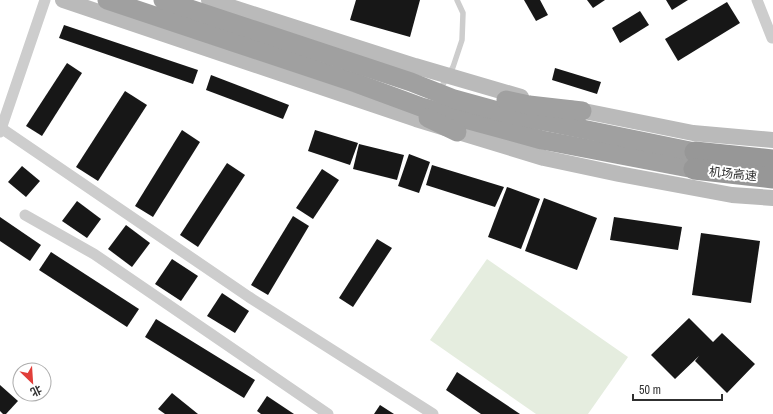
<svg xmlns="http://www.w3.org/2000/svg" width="773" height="414" font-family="'Archivo Narrow','Noto Sans SC',sans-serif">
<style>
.green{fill:#e5eddf}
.building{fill:#171717}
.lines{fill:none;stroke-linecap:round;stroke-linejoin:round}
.service{stroke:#cdcdcd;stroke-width:5.5}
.minor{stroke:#cdcdcd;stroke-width:11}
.secondary{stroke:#bababa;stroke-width:16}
.trunk{stroke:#a0a0a0;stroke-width:19}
.motorway{stroke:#979797;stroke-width:21}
.labels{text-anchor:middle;stroke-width:4;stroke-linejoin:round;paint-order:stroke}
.street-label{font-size:12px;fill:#303030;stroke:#fff}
</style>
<rect width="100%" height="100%" fill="#fff"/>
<polygon class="green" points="487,259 628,357 588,414 536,414 430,340"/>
<g class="building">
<polygon points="356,0 420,0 410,37 350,20"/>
<polygon points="524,0 540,0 548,15 536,21"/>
<polygon points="587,0 605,0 593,8"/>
<polygon points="666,0 688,0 672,10"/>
<polygon points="727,2 740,23 678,61 665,39"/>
<polygon points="640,11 649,25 620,43 612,28"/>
<polygon points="64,25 198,70 193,84 59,38"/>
<polygon points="67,63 82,73 42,136 26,126"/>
<polygon points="555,68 601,82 597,94 552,80"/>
<polygon points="211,75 289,105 283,119 206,90"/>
<polygon points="125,91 147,105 98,181 76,167"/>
<polygon points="182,130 200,142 153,217 135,206"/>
<polygon points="315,130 358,143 350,165 308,151"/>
<polygon points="359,144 404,155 397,180 353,169"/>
<polygon points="409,154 430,162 419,193 398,186"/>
<polygon points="227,163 245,175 198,247 180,235"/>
<polygon points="432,165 504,187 495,207 426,185"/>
<polygon points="22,166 40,181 26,197 8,182"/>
<polygon points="322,169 339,180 313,219 296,208"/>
<polygon points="507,187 540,199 521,249 488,237"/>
<polygon points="544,198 597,218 577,270 525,251"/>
<polygon points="77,201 101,219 87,238 62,221"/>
<polygon points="293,216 309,226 268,295 251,285"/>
<polygon points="0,217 41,245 30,261 0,241"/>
<polygon points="614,217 682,227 678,250 610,240"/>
<polygon points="126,225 150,243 132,267 108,249"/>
<polygon points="701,233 760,241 751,303 692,295"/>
<polygon points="377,239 392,248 353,307 339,298"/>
<polygon points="51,252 139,309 127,327 39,270"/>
<polygon points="172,259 198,276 181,301 155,284"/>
<polygon points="222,293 249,311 235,333 207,316"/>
<polygon points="689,318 713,342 722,333 755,364 727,393 695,361 699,356 675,379 651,355"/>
<polygon points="156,319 255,380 244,398 145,337"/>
<polygon points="457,372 520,414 481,414 446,390"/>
<polygon points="0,385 18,401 6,414 3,414 0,411"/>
<polygon points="172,393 198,414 165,414 158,409"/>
<polygon points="267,396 294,414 261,414 257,411"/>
<polygon points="380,405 394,414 374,414"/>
</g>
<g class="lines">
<polyline class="service" points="442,86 453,67 462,40 463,13 457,0"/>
<g class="minor">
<polyline points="757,0 772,38 773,38"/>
<polyline points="1,128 249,297 433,414"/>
<polyline points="0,132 45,0"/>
<polyline points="25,215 94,254 328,414"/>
</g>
<g class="secondary">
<polyline points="63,0 416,119 544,158 619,174 732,195 773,198"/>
<polyline points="209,0 415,66 521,97"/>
<polyline points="569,108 693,133 773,140"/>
</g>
<g class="trunk">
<polyline points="107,0 356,83 421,107 542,140 694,169"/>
<polyline points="163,0 411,82 454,99 509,114 695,152"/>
<polyline points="506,100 529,105 582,111"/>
<polyline points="428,118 457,132"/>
</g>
<g class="motorway">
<polyline points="695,152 773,160"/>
<polyline points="694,169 773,178"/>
</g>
</g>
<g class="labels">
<g class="street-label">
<text transform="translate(733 174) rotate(6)" y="4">机场高速</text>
</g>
</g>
<g transform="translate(32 382) rotate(155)"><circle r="19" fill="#ffffff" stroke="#acacac"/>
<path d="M0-3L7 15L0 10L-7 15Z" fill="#e13e39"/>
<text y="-6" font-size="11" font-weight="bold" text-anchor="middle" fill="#303030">北</text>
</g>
<path d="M633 394v6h89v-6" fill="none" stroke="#303030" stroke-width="2"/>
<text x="639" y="394" font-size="12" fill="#303030" stroke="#ffffff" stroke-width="3" paint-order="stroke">50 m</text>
</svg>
